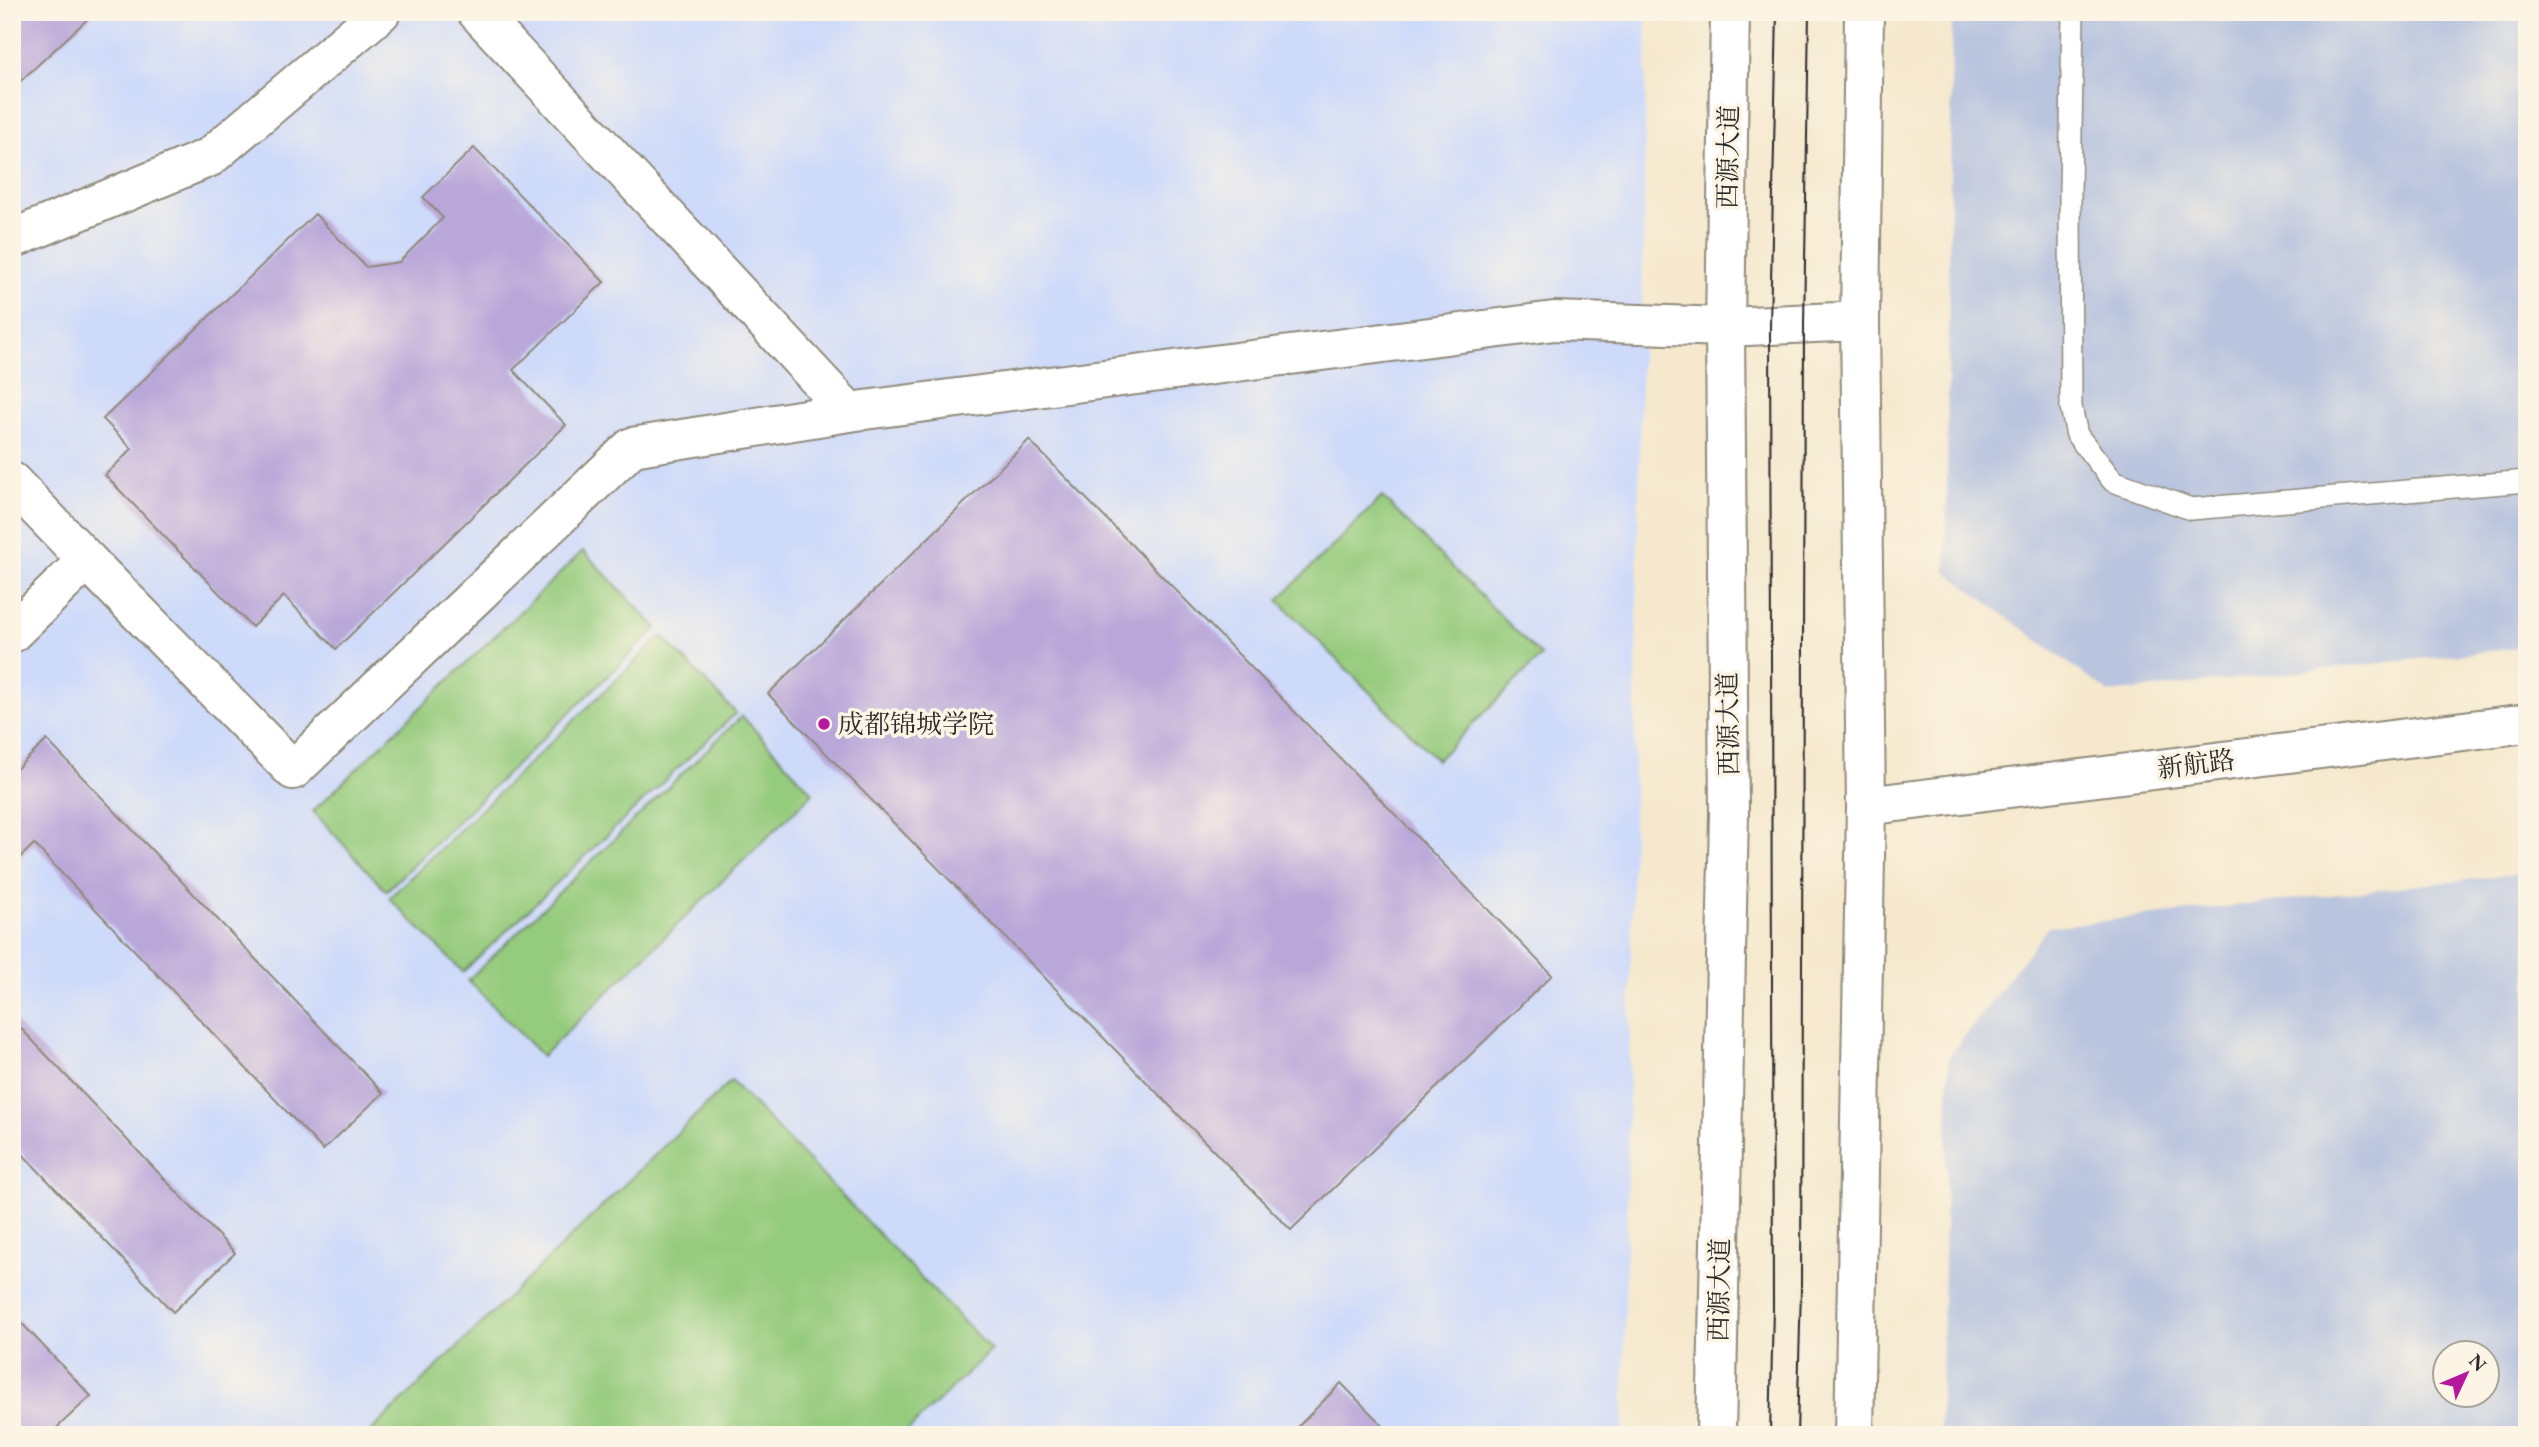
<svg xmlns="http://www.w3.org/2000/svg" width="2539" height="1447" font-family="'EB Garamond','Noto Serif SC',serif">
<style>
.built{fill:#cedafa}
.industrial{fill:#b9c4de;fill-rule:evenodd}
.green{fill:#95cb7d;stroke:#607b54;stroke-width:2}
.building{fill:#baa7d9}
.lines{fill:none;stroke-linecap:round;stroke-linejoin:round}
.service-casing{stroke:#908a7c;stroke-width:24}
.minor-casing{stroke:#908a7c;stroke-width:42}
.primary-casing{stroke:#908a7c;stroke-width:42}
.service{stroke:#fff;stroke-width:21}
.minor{stroke:#fff;stroke-width:38}
.primary{stroke:#fff;stroke-width:38}
.tram{stroke:#2b2b2b;stroke-width:2}
.poi-dot{fill:#b5179e;stroke:#fcf5e5;stroke-width:2.5}
.labels{text-anchor:middle;stroke-width:7;stroke-linejoin:round;paint-order:stroke}
.street-label{font-size:26px;fill:#2b2b2b;stroke:#fcf5e5}
.poi-label{font-size:26px;fill:#2b2b2b;stroke:#fcf5e5;text-anchor:start}
</style>
<rect width="100%" height="100%" fill="#fcf5e5"/>
<filter id="ink" filterUnits="userSpaceOnUse"><feTurbulence type="fractalNoise" baseFrequency=".0143" numOctaves="2"/><feDisplacementMap in="SourceGraphic" scale="14" xChannelSelector="R" yChannelSelector="G"/><feConvolveMatrix kernelMatrix="1 2 1 2 8 2 1 2 1" color-interpolation-filters="sRGB"/></filter>
<filter id="wash" filterUnits="userSpaceOnUse"><feTurbulence type="fractalNoise" baseFrequency=".00686" numOctaves="4" result="noise"/><feDisplacementMap in="SourceGraphic" scale="28" xChannelSelector="R" yChannelSelector="G"/><feGaussianBlur stdDeviation="1.57" result="paint"/><feColorMatrix in="noise" values="0 0 0 0 0 0 0 0 0 0 0 0 0 0 0 0 0 1.4 0 .05"/><feComposite in="paint" operator="in"/></filter>
<g filter="url(#wash)">
<rect width="100%" height="100%" fill="#f5e8cd"/>
<polygon class="built" points="12,12 1647,12 1623,1435 12,1435"/>
<g class="industrial">
<polygon points="1952,12 2527,12 2527,647 2109,693 1946,572"/>
<path d="M2527,873v562h-587l9,-378 99,-130zM2444,1352h42v42h-42z"/>
</g>
<g class="green">
<polygon points="1382,497 1541,656 1437,760 1278,600"/>
<polygon points="583,551 657,628 386,891 313,811"/>
<polygon points="662,636 736,713 463,972 389,898"/>
<polygon points="742,716 813,793 542,1056 468,980"/>
<polygon points="731,1081 991,1350 903,1435 367,1435"/>
</g>
<g id="blocks">
<g class="building">
<polygon points="12,12 95,12 12,89"/>
<polygon points="474,148 604,282 513,370 566,425 336,649 284,596 252,627 105,475 132,449 103,419 315,214 366,267 399,262 443,218 423,197"/>
<polygon points="1029,440 1552,975 1291,1230 768,694"/>
<polygon points="47,740 383,1093 323,1150 34,844 12,865 12,773"/>
<polygon points="12,1019 235,1253 173,1312 12,1143"/>
<polygon points="12,1313 91,1396 49,1435 16,1435 12,1431"/>
<polygon points="1341,1383 1392,1435 1290,1435"/>
</g>
</g>
</g>
<g filter="url(#ink)">
<use href="#blocks" fill-opacity="0" stroke="#908a7c" stroke-width="2"/>
<g class="lines">
<g class="service-casing">
<polyline id="service" points="2073,12 2070,191 2071,407 2077,435 2113,481 2191,509 2527,481"/>
</g>
<g class="minor-casing">
<g id="minor">
<polyline points="477,12 849,412"/>
<polyline points="12,239 210,157 381,12"/>
<polyline points="12,482 87,560"/>
<polyline points="12,633 87,560 293,770 632,447 849,412 1554,321 1725,327 1860,321"/>
<polyline points="1866,806 2527,723"/>
</g>
</g>
<g class="primary-casing">
<g id="primary">
<polyline points="1716,1435 1729,813 1725,327 1730,12"/>
<polyline points="1854,1435 1866,806 1860,321 1864,12"/>
</g>
</g>
<use href="#service" class="service"/>
<use href="#minor" class="minor"/>
<use href="#primary" class="primary"/>
<g class="tram">
<polyline points="1770,1435 1773,1308 1770,326 1777,12"/>
<polyline points="1797,1435 1801,1288 1804,325 1809,12"/>
</g>
</g>
</g>
<circle class="poi-dot" cx="824" cy="724" r="7"/>
<g class="labels">
<g class="street-label">
<text transform="translate(1728 157) rotate(-89)" y="9">西源大道</text>
<text transform="translate(1728 724) rotate(-91)" y="9">西源大道</text>
<text transform="translate(2196 764) rotate(-7)" y="9">新航路</text>
<text transform="translate(1719 1290) rotate(-89)" y="9">西源大道</text>
</g>
<g class="poi-label">
<text x="838" y="733">成都锦城学院</text>
</g>
</g>
<rect width="2539" height="1447" fill="none" stroke="#fcf5e5" stroke-width="42"/>
<g transform="translate(2466 1374) rotate(46)"><circle r="33" fill="#fcf5e5" stroke="#a8a49b" stroke-width="2"/>
<path d="M0-5L12 26L0 18L-12 26Z" fill="#b5179e"/>
<text y="-10" font-size="19" font-weight="bold" text-anchor="middle" fill="#2b2b2b">N</text>
</g>
</svg>
